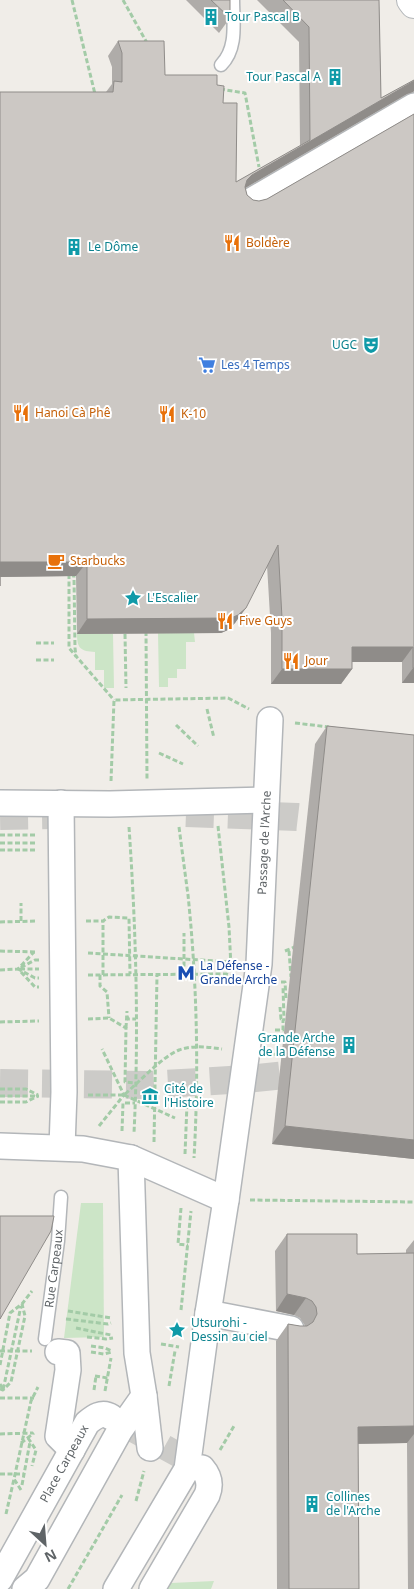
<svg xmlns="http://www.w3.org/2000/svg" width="414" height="1589" font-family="'Noto Sans',sans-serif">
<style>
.green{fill:#cce5c7}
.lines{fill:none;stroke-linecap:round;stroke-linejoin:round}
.street-tunnel{stroke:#cccbc8;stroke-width:25;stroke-dasharray:25 12;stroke-linecap:butt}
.highway-tunnel{stroke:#cccbc8;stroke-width:28;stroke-dasharray:28 14;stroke-linecap:butt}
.lane-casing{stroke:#b3b6b9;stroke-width:15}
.street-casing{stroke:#b3b6b9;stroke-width:28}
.secondary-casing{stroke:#b2b6b9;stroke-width:30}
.path{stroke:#a3cba7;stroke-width:3;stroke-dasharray:5 2.5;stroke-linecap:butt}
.lane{stroke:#fff;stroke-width:12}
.street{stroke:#fff;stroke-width:25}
.secondary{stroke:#fff;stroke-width:28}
.wall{fill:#afaca9}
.shaded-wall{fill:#8f8c89}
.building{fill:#ccc8c4;stroke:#8f8c89}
.labels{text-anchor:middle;stroke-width:4;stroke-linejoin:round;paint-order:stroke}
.culture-label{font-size:12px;fill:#0d838f;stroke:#fff;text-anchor:start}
.food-label{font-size:12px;fill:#c56008;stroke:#fff;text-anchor:start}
.shop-label{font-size:12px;fill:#366cbe;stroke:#fff;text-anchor:start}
.street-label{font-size:12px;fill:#5f6467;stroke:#fff}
.transit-label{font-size:12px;fill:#164399;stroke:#fff;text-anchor:start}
</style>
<rect width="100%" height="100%" fill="#f0ede8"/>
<g class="green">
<polygon points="158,633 194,633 195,642 186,642 186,669 177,669 177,678 168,678 168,687 159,687"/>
<path d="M77,634h36l1,54h-10v-18h-9v-18c-14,-1 -18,-3 -18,-18z"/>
<polygon points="81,1203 103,1203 104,1337 64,1338"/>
<polygon points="214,1581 211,1589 167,1589 171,1583"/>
</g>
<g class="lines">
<polyline class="street-tunnel" points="132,1429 202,1468"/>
<g class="highway-tunnel">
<polyline points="186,813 297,817 414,831"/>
<polyline points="0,816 53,815"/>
<polyline points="0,1083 149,1085 247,1079 315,1072"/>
</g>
<g class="lane-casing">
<g id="lane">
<path d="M221,65c17,-17 12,-43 12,-65"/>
<path id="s1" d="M45,1339l13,-98 3,-44"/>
</g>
</g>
<g class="street-casing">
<g id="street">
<polyline points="249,202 414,106"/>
<polyline points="0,803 110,804 266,800"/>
<polyline points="61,803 64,1092 62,1147"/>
<polyline points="0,1146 83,1149 131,1158 137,1353 144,1396 120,1430 37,1579 25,1589"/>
<polyline points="131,1158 226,1200"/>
<polyline points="208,1313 291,1329"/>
<polyline points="58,1352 67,1353 68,1370 58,1436 72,1450"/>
<polyline points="144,1396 150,1448"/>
<path id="s2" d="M0,1579l87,-156c7,-6 15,-12 24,-6"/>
<path id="s3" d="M116,1589l71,-120 21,-156 18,-113 33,-236 11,-244"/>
<path d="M152,1589l55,-94c4,-10 2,-19 -5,-27"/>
</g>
</g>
<g class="secondary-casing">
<polyline id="secondary" points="411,0 414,4"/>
</g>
<g class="path">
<polyline points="72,0 95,94"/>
<polyline points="123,0 147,43"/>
<polyline points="220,89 245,93 259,167"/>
<polyline points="72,573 74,577 75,648 76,657"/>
<polyline points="69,574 69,648 114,700"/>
<polyline points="146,631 147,780"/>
<polyline points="125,634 126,688"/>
<polyline points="36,643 54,643"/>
<polyline points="36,660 54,660"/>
<polyline points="207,709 214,738"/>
<polyline points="295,723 329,727"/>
<polyline points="176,725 198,746"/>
<polyline points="159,753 183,764"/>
<polyline points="111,781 114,700 228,698 249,709"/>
<polyline points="218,826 229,927 231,967"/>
<path d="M129,827c7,102 10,204 5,306"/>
<path d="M179,827c3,23 6,46 9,68 9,87 11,176 6,263"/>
<polyline points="0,835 37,835"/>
<polyline points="0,843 37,843"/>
<polyline points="0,850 37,850"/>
<polyline points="21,921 21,903"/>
<polyline points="86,921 103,921 109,917 129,918 130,974"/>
<polyline points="0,922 37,921"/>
<polyline points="0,951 37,952"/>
<polyline points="285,951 297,946"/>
<polyline points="289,951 291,977"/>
<polyline points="88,953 232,962"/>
<polyline points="39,960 35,960 18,969 35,978 39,978"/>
<polyline points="20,969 39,969"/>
<polyline points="0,970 18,969 34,952"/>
<polyline points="21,972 35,987 39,987"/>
<polyline points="184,974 184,933"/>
<polyline points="88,975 226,974 234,977"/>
<polyline points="100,975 100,986 107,992 109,1018"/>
<polyline points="103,975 103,921"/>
<polyline points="281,982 285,982 286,998 292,998"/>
<polyline points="280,1007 281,1019 283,1021"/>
<polyline points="127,1016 128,1019 136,1019"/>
<polyline points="88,1019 109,1018 126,1028 125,1082 136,1083"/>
<polyline points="0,1022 39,1021"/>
<polyline points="126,1028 127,1011"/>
<polyline points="275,1030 283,1030 283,1021 284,1019 283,987"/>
<polyline points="271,1054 280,1055"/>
<polyline points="0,1089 26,1089 38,1095"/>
<path d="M88,1095h36c14,-12 39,-39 55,-45 14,-5 29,-3 43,-1"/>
<polyline points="124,1095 175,1118"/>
<polyline points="0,1096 39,1096"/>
<polyline points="0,1102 26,1102 38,1096"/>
<polyline points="99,1126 124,1095 102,1049"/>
<polyline points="122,1131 123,1103 135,1103"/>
<polyline points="154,1142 157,975"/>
<polyline points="185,1154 187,1104 196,1105"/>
<polyline points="250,1200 414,1202"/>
<polyline points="181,1208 178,1244 188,1245"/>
<polyline points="181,1310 191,1211"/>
<polyline points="68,1311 111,1318"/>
<polyline points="66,1319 108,1324 111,1323"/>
<polyline points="76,1328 111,1335"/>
<polyline points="87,1337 106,1339 113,1338"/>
<polyline points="161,1344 179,1347"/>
<polyline points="91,1346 105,1348 112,1351"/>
<polyline points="0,1351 32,1351"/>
<polyline points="91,1352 104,1354 112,1352"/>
<polyline points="0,1365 10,1313 22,1304 32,1291"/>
<polyline points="95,1376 108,1378"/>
<polyline points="0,1384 3,1390 21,1306"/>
<polyline points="169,1386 175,1351"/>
<polyline points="0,1389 3,1390 11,1382 25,1316 22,1304"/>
<polyline points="94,1390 96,1376"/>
<polyline points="105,1391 111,1358"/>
<polyline points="0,1398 34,1398"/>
<polyline points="0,1434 33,1433"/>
<polyline points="28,1438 36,1450 32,1466"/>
<polyline points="21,1443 34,1433"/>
<polyline points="220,1450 234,1426"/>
<polyline points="0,1474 24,1474"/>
<polyline points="22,1485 30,1442"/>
<polyline points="21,1490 14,1479 31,1401 38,1387"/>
<polyline points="136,1501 144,1471"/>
<polyline points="6,1514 14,1479"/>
<polyline points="68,1589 122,1495"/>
</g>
<use href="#lane" class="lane"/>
<use href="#street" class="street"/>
<use href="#secondary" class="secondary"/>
</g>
<g class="wall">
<polygon points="186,0 230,0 230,18 219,33"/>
<polygon points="257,0 379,0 381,98 414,80 414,91 413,92 407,94 245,187 247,195 253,200 259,201 267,199 414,114 414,683 402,683 402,662 352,662 352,669 341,684 271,684 271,633 267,565 235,623 228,630 221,633 77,634 76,576 0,577 0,92 106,92 112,84 112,67 108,56 118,41 165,75 217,85 223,103 236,182 300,146 299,42"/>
<polygon points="327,726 414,735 414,1159 272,1144 315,744"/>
<polygon points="287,1234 357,1254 406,1254 406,1250 414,1240 414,1589 408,1589 407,1443 358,1444 359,1589 277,1589 276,1341 288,1324 300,1326 305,1326 304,1324 300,1318 294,1315 276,1311 275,1251"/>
</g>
<g class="shaded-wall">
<polygon points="414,81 414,91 413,92 407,94 242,190 247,180 252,175"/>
<polygon points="0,562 87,562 76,576 0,577"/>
<polygon points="246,608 235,623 228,630 221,633 77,634 87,619"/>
<polygon points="352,647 413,647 402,662 341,662"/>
<polygon points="413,668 414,668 414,683 402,683"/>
<polygon points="282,669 352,669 341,684 271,684"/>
<polygon points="285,1126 414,1140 414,1159 272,1144"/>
<polygon points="287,1294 306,1298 294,1315 276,1311"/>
<polygon points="414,1426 414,1434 407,1443 346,1444 358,1427"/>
</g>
<g class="building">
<polygon points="211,0 230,0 230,18"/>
<polygon points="283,0 379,0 381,98 414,80 414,81 252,175 247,180 245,187 247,195 253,200 259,201 267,199 414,114 414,668 413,668 413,647 352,647 352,669 282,669 282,618 278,545 246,608 238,615 231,618 87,619 87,562 0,562 0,586 0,92 113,92 114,81 122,82 122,53 118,41 164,41 165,75 217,75 217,85 224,86 223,103 237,103 236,182 310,140 309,27"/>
<polygon points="327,726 414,735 414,1140 285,1126"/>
<polygon points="0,1216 54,1216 51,1231 0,1319"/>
<polygon points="287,1234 357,1234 357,1254 414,1253 414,1426 358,1427 359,1589 289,1589 288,1324 300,1326 307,1326 313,1322 317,1314 316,1307 312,1301 306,1298 287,1294"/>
</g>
<defs>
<g id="building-bare" transform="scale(1.35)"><path d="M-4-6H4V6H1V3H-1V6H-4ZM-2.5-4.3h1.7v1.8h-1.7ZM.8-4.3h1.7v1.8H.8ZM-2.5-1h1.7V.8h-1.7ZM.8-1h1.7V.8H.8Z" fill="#0f9aa8" stroke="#fff" stroke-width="2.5" paint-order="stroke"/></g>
<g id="restaurant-bare" transform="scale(1.35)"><path d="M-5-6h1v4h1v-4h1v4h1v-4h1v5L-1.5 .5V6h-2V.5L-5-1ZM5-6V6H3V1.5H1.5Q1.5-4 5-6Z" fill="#e8710a" stroke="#fff" stroke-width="2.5" paint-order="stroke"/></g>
<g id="theatre-bare" transform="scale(1.35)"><path d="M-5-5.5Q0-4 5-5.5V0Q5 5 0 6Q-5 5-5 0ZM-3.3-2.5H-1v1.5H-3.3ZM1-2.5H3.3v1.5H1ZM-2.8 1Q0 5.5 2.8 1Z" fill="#0f9aa8" stroke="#fff" stroke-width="2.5" paint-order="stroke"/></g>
<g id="supermarket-bare" transform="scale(1.35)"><path d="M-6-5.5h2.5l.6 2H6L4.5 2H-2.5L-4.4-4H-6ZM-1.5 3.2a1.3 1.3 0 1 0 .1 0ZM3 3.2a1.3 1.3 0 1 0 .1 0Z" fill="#3f7fe0" stroke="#fff" stroke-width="2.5" paint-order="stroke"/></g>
<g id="cafe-bare" transform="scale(1.35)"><path d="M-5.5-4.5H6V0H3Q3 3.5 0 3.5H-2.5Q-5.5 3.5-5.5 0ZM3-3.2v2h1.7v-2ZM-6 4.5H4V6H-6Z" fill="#e8710a" stroke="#fff" stroke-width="2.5" paint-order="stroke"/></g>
<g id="sight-bare" transform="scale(1.35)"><path d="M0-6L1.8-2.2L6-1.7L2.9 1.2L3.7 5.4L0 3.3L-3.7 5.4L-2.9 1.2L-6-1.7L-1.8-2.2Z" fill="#0f9aa8" stroke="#fff" stroke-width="2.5" paint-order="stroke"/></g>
<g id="metro-bare" transform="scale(1.35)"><path d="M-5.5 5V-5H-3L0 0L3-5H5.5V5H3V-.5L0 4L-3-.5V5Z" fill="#1a4fb4" stroke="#fff" stroke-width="2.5" paint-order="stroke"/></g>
<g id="museum-bare" transform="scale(1.35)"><path d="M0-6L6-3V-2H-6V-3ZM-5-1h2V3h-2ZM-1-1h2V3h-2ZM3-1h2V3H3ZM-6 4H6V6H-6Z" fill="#0f9aa8" stroke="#fff" stroke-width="2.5" paint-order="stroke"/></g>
</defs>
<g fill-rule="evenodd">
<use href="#building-bare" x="211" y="17"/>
<use href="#building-bare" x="335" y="77"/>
<use href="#restaurant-bare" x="232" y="243"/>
<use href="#building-bare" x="74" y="247"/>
<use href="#theatre-bare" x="371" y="345"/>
<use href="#supermarket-bare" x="207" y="365"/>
<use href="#restaurant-bare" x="21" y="413"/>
<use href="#restaurant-bare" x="167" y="414"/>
<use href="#cafe-bare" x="56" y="561"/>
<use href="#sight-bare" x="133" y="598"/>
<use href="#restaurant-bare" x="225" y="621"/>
<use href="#restaurant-bare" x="291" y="661"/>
<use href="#metro-bare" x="186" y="973"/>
<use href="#building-bare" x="349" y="1045"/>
<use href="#museum-bare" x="150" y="1096"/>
<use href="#sight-bare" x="177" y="1330"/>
<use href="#building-bare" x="312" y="1504"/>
</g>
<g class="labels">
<g class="culture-label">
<text x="225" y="21">Tour Pascal B</text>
<text x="321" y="81" text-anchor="end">Tour Pascal A</text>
<text x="88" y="251">Le Dôme</text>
<text x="357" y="349" text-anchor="end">UGC</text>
<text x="147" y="602">L'Escalier</text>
<text x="335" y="1042" text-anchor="end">Grande Arche<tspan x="335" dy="14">de la Défense</tspan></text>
<text x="164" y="1093">Cité de<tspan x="164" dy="14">l'Histoire</tspan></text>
<text x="191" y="1327">Utsurohi -<tspan x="191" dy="14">Dessin au ciel</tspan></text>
<text x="326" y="1501">Collines<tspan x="326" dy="14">de l'Arche</tspan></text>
</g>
<g class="food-label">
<text x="246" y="247">Boldère</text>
<text x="35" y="417">Hanoi Cà Phê</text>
<text x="181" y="418">K-10</text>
<text x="70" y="565">Starbucks</text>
<text x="239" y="625">Five Guys</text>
<text x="305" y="665">Jour</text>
</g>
<g class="shop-label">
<text x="221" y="369">Les 4 Temps</text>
</g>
<g class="street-label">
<text dy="4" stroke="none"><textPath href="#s3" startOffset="771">Passage de l'Arche</textPath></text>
<text dy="4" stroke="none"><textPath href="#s1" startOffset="71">Rue Carpeaux</textPath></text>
<text dy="4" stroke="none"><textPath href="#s2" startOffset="132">Place Carpeaux</textPath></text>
</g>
<g class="transit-label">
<text x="200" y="970">La Défense -<tspan x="200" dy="14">Grande Arche</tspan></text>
</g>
</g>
<g transform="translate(45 1544) rotate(154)" stroke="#ffffff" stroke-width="4" paint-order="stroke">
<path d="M0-4L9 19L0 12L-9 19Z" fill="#5f6467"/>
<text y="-8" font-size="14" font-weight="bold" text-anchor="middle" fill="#5f6467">N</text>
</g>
</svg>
